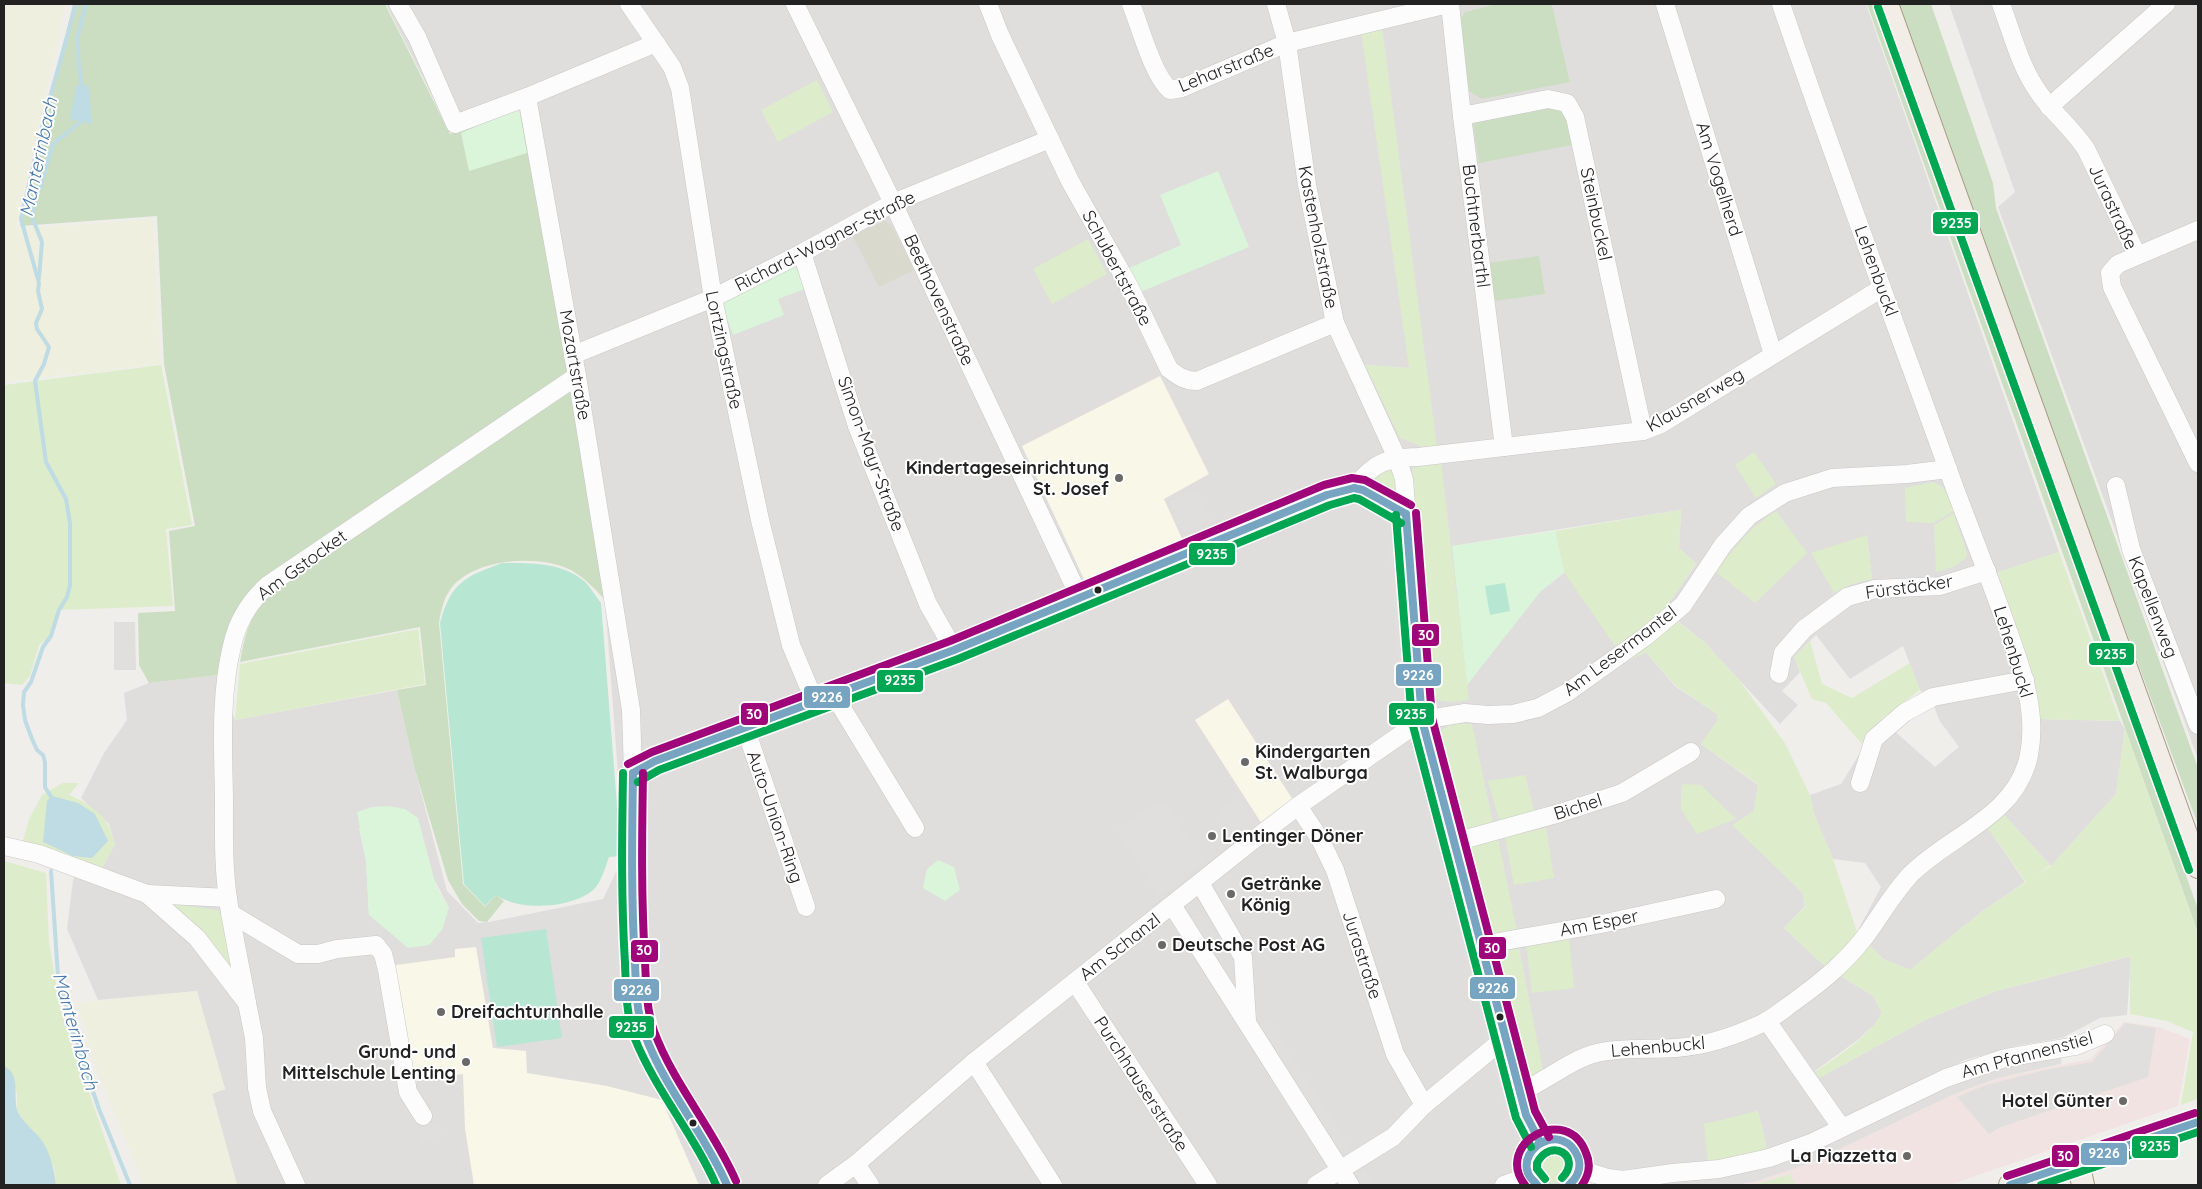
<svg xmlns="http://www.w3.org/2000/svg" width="2202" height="1189" font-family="Quicksand,sans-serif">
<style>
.residential{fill:#dfdedc;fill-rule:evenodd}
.commercial{fill:#f1e3e1}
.education{fill:#f8f7e8}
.construction{fill:#d9d9cd}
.farmland{fill:#efefdf}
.grass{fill:#ddeccb}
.forest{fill:#cbdec1}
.park{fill:#daf5da}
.pitch{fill:#b7e6d2}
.parking{fill:#e0dfde}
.water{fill:#bfdbe3}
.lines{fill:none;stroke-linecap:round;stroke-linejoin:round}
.stream{stroke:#bfdbe3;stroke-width:4}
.minor-casing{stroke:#c9c8c7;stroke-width:19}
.major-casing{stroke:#a79c86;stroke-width:24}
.minor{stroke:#fdfcfc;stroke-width:18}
.major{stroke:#f3ede7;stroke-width:22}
.bus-1-casing{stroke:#fff;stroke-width:11}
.bus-2-casing{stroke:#fff;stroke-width:11}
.bus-3-casing{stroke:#fff;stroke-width:11}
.bus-1{stroke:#77a4c0;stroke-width:8}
.bus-2{stroke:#00a651;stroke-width:8}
.bus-3{stroke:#9e067a;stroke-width:8}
.poi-dot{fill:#6a6968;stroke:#fff;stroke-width:2}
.bus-dot{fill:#222;stroke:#fff;stroke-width:2}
.labels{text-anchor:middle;stroke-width:4;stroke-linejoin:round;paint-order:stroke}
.street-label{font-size:18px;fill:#222;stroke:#fff}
.poi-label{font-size:18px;font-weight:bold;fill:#222;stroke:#fff;text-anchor:start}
.water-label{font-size:19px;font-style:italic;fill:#4a7aab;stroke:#fff}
.line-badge{stroke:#fff;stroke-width:2}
.badge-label{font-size:14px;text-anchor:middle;font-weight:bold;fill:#fff}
</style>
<rect width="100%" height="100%" fill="#f0eeeb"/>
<g class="residential">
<path d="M386,4h1109l-30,8 105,70 -18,-78h314l193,548 -61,21 37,107 5,39 80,2 5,8 -9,65 -65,72 -47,-51 -16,13 37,54 -45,31 -70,57 -27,-11 -26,-27 24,-45 -16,-24 -32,-4 -19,-45 -4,-19 31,-11 40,-65 54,48 24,-20 -20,-27 -6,-17 -13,-13 -17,-44 -53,33 -34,-44 -22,22 6,15 -18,19 16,14 -18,19 -75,-81 -41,-33 32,-46 -17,-16 2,-38 -229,36 89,45 24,-19 61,90 20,-10 29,34 42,28 1,6 -17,24 57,41 -4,26 -21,14 70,68 2,13 -21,22 42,39 47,29 9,17 -5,9 -18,17 -44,32 4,7 106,-58 71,-29 135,-35 -4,59 -27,3 -38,20 -46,8 -51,14 -158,78 -36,12 -94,17 -56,3 -20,-2 -36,17h-1328l-25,-92 13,-4 -28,-98 -99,9 -31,-71 6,-49 7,-18 22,6 13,-24 -6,-20 -28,-26 23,-45 23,-33 -3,-27 25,-10 69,-8 17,45 162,-30 18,80 32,121 31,32 11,-1 114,-23 21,-44 -19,-255 -85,-494 -70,26zM1366,365l43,3 -16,55zM1867,535l5,44 -21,5 -17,9zM1682,785h19l-20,24zM359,828l75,51 15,29 -80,7 -3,-54zM1758,1111l9,39 -63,-26 16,-3z"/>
<polygon points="1949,4 2198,4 2198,759 1998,207 2015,192"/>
</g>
<polygon class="commercial" points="2124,1022 2159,1027 2190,1039 2178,1106 1949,1185 1795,1185 1790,1174 1752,1185 1737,1185 1757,1181 1811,1163 1954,1094 1998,1078 2090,1059"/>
<g class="education">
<polygon points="1160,376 1209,474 1164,499 1183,541 1085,581 1022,446"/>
<polygon points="1228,699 1295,803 1262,824 1195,720"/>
<polygon points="476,947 493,1048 526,1051 527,1073 607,1086 662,1100 699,1185 474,1185 465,1129 463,1074 410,1082 389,966 455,957 455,949"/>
</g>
<polygon class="construction" points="885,221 891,225 914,270 879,287 852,235"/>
<g class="farmland">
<polygon points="4,4 66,4 16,229 153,219 161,364 4,382"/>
<polygon points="197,991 225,1089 212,1094 237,1185 144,1185 96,1069 77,1003"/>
</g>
<g class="grass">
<polygon points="1382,26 1437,447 1426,448 1400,438 1365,365 1409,368 1361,31"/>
<polygon points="817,80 833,112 778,142 761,110"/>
<polygon points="1088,239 1107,274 1052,304 1033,269"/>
<polygon points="161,365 192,525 166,529 173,606 58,610 50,636 39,645 30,676 22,685 4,683 4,385"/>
<polygon points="1754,452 1776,484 1756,498 1735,465"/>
<path d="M1441,461l28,239c-15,2 -29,5 -40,-7l-20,-218c8,-13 18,-13 32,-14z"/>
<polygon points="1386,469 1393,471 1398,479 1395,489 1387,496 1375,492 1371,482"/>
<polygon points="1933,482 1944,488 1954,511 1933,523 1906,522 1905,488"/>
<path d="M1681,510l-2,38 17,15 -32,48 41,32 34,37 46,63 25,52 4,19 19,45 24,73 26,27 27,11 70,-57 46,-31 -38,-54 16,-13 46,50 -13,10 14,-9 65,-72 9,-65 73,205v165l-17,6 12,-73 -26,-11 -37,-7v-58l-134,35 -71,29 -106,58 -4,-6c23,-16 53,-34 67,-59l-9,-17 -47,-29 -42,-39 21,-21 -2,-14 -71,-68 22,-14 4,-27 -57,-40 17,-24 -1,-6 -41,-28 -30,-34 -20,10 -62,-90 -9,-41z"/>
<path d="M1776,511l31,42 -52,50 -39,-31c18,-24 34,-45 60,-61z"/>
<polygon points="1954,513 1967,553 1966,558 1953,567 1936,572 1934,525"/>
<polygon points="1867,535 1872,579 1851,584 1834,593 1811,553"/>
<polygon points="2059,552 2120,721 2040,719 2035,680 1998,572"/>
<polygon points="418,629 425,684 235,720 240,664"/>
<polygon points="1810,641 1822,684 1852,698 1910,663 1920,690 1881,719 1863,745 1826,703 1812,699 1794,657"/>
<path d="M1455,724h17l21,99 -25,7 -6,-1 -6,-6 -20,-79c2,-13 6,-16 19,-20z"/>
<polygon points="1525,775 1535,814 1500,823 1488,781"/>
<path d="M63,783h16l-10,12c13,5 32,16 39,30 3,5 5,13 7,19l-13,24 -79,-27 6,-22 13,-24z"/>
<polygon points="1682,784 1701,785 1736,819 1697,834 1681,809"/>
<polygon points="1546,828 1554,878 1514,885 1505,837"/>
<polygon points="1498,838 1517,932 1486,934 1466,864 1466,847"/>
<polygon points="4,861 46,873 49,943 61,1012 121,1185 56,1185 54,1167 17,1110 17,1093 8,1068 4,1066"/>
<polygon points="165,903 224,911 235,980"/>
<polygon points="1569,937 1574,988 1532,993 1526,942"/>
<path d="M1519,947l24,124 -12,5 -8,-5 -28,-99c-1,-18 8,-23 24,-25z"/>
<polygon points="1758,1111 1767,1150 1708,1163 1704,1124"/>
<circle cx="1553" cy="1165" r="18"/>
<polygon points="1790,1174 1795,1185 1752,1185 1757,1184"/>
</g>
<g class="forest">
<polygon points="73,4 385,4 450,134 520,106 570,374 261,580 242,601 230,625 218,675 149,683 139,665 138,613 175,611 169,531 195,526 164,364 157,216 20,226"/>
<polygon points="1495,4 1552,4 1570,82 1482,99 1469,91 1459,21 1465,12"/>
<polygon points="1867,4 1874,4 2198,909 2198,933"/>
<polygon points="1899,4 1931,4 1993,183 1996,208 2198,768 2198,825 1965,197"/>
<polygon points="1556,106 1567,116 1572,145 1479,163 1473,125 1480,120"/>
<polygon points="1539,256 1545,294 1495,301 1489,263"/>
<path d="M574,386l31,214c-10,-11 -20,-22 -34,-30 -32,-16 -95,-12 -119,17 -8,10 -11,23 -13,36l24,261 22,23 11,-12 8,6 -17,21 -8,-1 -17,-17 -14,-24 -33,-110 -18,-80 29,-5 -6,-58 -180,35c9,-52 18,-58 59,-88z"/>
</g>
<g class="park">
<polygon points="519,108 527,153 469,171 461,133"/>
<polygon points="1218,171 1249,247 1138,293 1127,269 1181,245 1160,195"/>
<polygon points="795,264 805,289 778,299 784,315 733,335 721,301"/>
<polygon points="1555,531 1564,572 1541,591 1467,685 1452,546"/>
<polygon points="388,806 405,809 418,818 436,886 449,908 442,930 429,945 408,948 369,915 366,861 357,812 372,807"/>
<polygon points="938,860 954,867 960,890 945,901 923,888 927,869"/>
</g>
<g class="pitch">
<path d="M502,563c28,0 59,-1 82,18 7,6 11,15 17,22l20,253 -12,1c-4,11 -8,27 -17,34 -24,18 -72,20 -96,4l-11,11 -21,-22 -24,-261c11,-41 25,-46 62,-60z"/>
<polygon points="1505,583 1510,611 1490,615 1485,586"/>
<polygon points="546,929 562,1038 497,1047 481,938"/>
</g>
<g class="parking">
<polygon points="1197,490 1211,520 1183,533 1169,502"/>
<polygon points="1401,541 1415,707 1402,708 1389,542"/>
<polygon points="114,622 135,622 136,670 114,670"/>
<polygon points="1426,752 1498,1033 1487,1041 1414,755"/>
<polygon points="1238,796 1258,826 1236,840 1216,810"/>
<polygon points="1153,804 1168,806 1205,861 1158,896 1116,829"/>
<polygon points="1229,872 1250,904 1233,915 1212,884"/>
<polygon points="616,902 627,902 648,1056 638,1060 629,1036 620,1000"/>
<polygon points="1202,914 1219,942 1201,944 1185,919"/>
<polygon points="1268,1019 1374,1185 1360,1185 1258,1026"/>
<polygon points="2125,1023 2156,1028 2148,1077 2001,1127 1989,1134 1957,1097 1986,1085 2045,1070 2092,1062"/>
<polygon points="1502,1051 1519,1116 1507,1119 1492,1059"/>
<polygon points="2062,1054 2061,1064 1998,1078 1954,1094 1811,1163 1757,1181 1736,1185 1640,1185 1720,1175 1950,1083 2008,1063"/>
<polygon points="437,1122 442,1135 421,1142 418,1129"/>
</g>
<g class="water">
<polygon points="81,85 89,86 92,125 82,121 70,120 76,86"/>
<polygon points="52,796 78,803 95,814 108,841 92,858 73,856 43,842 47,801"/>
<path d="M4,1066c18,8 8,33 14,46 5,10 15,18 22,26 10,13 14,31 16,47h-52z"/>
</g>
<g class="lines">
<g class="stream">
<polyline points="81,85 77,39 86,4"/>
<polyline points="39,278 42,242 32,217 33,212 53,144 82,121"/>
<polyline points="53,800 45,787 45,762 43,755 37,750 32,739 25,720 23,705 24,692 31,682 43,647 51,636 59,610 67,597 70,585 70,523 66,499 46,462 35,381 44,364 49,347 37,329 36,323 42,309 38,291 39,283 21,219 44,119 76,4"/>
<polyline points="51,871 58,976 73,1032 99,1109 130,1185"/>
</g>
<g class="minor-casing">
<g id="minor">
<polyline points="398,4 417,37 455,124 527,97"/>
<polyline points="629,4 672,67 680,88 713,298 760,520 791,645 815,702"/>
<polyline points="795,4 893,203 1080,598"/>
<path d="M988,4l12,31 70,146 59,105 40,83c9,7 16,12 28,12l138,-58"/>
<path d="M1131,4c9,22 22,72 39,86l12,-2 105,-45 161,-39"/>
<polyline points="1276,4 1287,43 1307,185 1335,323 1397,458 1404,479 1422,720 1526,1115 1540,1142"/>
<polyline points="1450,4 1462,116 1504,447"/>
<polyline points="1665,4 1773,354"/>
<path d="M2001,4c11,29 19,63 38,89 14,20 33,35 47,56l51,106"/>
<polyline points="656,43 527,97 577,376 631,710 633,773 631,895 637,998 644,1032 658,1065 718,1163 727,1185"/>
<polyline points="2049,107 2166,4"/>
<polyline points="1462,116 1548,99 1567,103 1575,117 1643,431"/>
<polyline points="2198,230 2118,264 2110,273 2112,287 2198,463"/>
<polyline points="802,253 857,426 928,604 954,650"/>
<polyline points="573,355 713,298 802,253 893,203 1050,139"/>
<polyline points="2116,486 2131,549 2198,725"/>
<path d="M1354,488c20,-26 32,-30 64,-31l225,-26 18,-7 221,-136"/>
<polyline points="1779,674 1783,653 1804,629 1847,597 1875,589 1940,586 1987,571"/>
<polyline points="834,695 915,828"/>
<polyline points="745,727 806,907"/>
<polyline points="633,773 655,761 954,650 1327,495 1354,488 1363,490 1406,514"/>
<polyline points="1860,783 1874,739 1904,713 1933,697 2025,680"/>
<polyline points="1298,806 1320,839 1335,870 1395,1054 1424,1105"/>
<polyline points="1455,842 1560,813 1622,793 1691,752"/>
<polyline points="4,846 39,854 147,894 197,938 247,1003 254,1038 257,1088 262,1111 296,1185"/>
<polyline points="1200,883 1243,957 1247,1021"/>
<polyline points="147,894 228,898"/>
<polyline points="1172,905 1350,1185"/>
<polyline points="230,913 298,954 318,954 337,949 376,945 383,954 387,970 408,1092 423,1116"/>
<polyline points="1482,945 1601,924 1716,899"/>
<polyline points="1075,982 1208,1185"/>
<path d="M247,1003c-6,-34 -14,-69 -19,-104 -5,-34 -4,-68 -4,-102 -1,-50 -4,-102 8,-151 5,-24 18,-45 36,-61l309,-209"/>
<polyline points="1767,1021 1841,1127"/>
<polyline points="974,1062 1053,1185"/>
<path d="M1520,1092c25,-10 51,-33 77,-39 26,-6 52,-3 79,-5 30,-2 62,-13 89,-26 11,-6 20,-14 30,-21 25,-18 49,-37 69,-63 16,-21 28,-44 47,-64 39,-39 106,-58 118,-119 9,-47 -9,-90 -24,-133 -16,-46 -34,-90 -51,-136 -58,-161 -118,-320 -173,-482"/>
<polyline points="856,1164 870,1185"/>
<polyline points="1579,1169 1608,1178 1623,1180 1673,1173 1719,1169 1769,1158 1811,1143 1946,1078 2005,1058 2076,1046 2105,1034"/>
<polyline points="827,1185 856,1164 974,1062 1252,841 1298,806 1422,720 1465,713 1488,715 1513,714 1538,708 1568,692 1645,637 1683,605 1723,545 1749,516 1785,493 1832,478 1907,474 1948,469"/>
<polyline points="1316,1185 1393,1137 1424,1105 1506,1037"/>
<polyline points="1504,1185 1529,1176"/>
<path d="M1537,1185c-38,-33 35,-71 42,-24 1,10 -3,18 -10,24"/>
</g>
</g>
<g class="major-casing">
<g id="major">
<polyline points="1887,4 2198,867"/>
<polyline points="2078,1162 2083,1185"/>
<polyline points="2010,1185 2198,1122"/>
</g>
</g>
<use href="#minor" class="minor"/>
<use href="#major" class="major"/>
<g class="bus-1-casing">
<g id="bus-1">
<polyline points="1406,514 1422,720 1526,1115 1540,1142"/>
<polyline points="633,773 655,761 954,650 1327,495 1354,488 1363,490 1406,514"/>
<path d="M633,773c-1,64 -2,127 2,190 1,24 1,49 10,72 20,54 59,97 82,150"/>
<path d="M1537,1185c-3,-4 -8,-8 -9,-12 -10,-26 35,-52 50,-16 4,11 -1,21 -9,28"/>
<polyline points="2010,1185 2198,1122"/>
</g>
</g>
<g class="bus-2-casing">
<g id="bus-2">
<polyline points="1878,7 2189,870"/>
<polyline points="1396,515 1412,722 1516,1118 1531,1147"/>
<path d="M623,773c-1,63 -2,127 2,190 1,26 1,52 10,76 21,52 59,95 81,146"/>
<polyline points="638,782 659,770 958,659 1330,505 1354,498 1359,499 1401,523"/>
<path d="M1545,1179l-8,-10v-6c14,-27 46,-6 25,15"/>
<polyline points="2041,1185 2198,1132"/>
</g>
</g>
<g class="bus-3-casing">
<g id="bus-3">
<polyline points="1416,513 1432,718 1535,1111 1549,1137"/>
<polyline points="628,764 652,752 950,641 1324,485 1352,478 1365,480 1411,505"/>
<path d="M643,773c-1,62 -2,125 2,187 1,23 1,48 9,71 20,54 59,97 82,150"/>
<polyline points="2007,1176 2195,1113"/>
<path d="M1525,1185c-32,-41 42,-83 61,-32 5,11 3,22 -4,32"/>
</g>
</g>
<use href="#bus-1" class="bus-1"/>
<use href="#bus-2" class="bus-2"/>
<use href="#bus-3" class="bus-3"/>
</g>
<g class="poi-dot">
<circle cx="1119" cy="478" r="5"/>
<circle cx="1245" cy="762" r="5"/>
<circle cx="1212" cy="836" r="5"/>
<circle cx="1231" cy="894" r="5"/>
<circle cx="1162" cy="945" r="5"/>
<circle cx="441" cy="1012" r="5"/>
<circle cx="466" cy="1062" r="5"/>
<circle cx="2123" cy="1101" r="5"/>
<circle cx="1907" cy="1156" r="5"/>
</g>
<g class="bus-dot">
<circle cx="1098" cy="590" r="4.5"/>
<circle cx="1500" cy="1017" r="4.5"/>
<circle cx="693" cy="1123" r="4.5"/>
</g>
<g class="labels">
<g class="street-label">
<text transform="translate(1226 68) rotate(-22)" y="6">Leharstraße</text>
<text transform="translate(1719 179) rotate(73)" y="6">Am Vogelherd</text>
<text transform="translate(2113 207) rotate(65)" y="6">Jurastraße</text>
<text transform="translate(1596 214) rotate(78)" y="6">Steinbuckel</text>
<text transform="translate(1476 226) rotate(83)" y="6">Buchtnerbarthl</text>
<text transform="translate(1318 237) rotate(79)" y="6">Kastenholzstraße</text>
<text transform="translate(825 241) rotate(-27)" y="6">Richard-Wagner-Straße</text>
<text transform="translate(1117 268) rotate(62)" y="6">Schubertstraße</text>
<text transform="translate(1876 271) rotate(70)" y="6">Lehenbuckl</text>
<text transform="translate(939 300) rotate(65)" y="6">Beethovenstraße</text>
<text transform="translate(724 350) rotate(78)" y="6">Lortzingstraße</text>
<text transform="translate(575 365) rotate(80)" y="6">Mozartstraße</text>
<text transform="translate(1695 400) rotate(-30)" y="6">Klausnerweg</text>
<text transform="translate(871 454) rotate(70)" y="6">Simon-Mayr-Straße</text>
<text transform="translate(302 565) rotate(-36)" y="6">Am Gstocket</text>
<text transform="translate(1909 587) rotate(-8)" y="6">Fürstäcker</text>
<text transform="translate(2153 607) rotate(69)" y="6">Kapellenweg</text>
<text transform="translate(1620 651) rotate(-37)" y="6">Am Lesermantel</text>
<text transform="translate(2013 652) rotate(73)" y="6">Lehenbuckl</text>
<text transform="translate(1578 807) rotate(-18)" y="6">Bichel</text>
<text transform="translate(775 817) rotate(71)" y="6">Auto-Union-Ring</text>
<text transform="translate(1599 923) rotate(-11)" y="6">Am Esper</text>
<text transform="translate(1120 947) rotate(-38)" y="6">Am Schanzl</text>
<text transform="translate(1362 955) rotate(72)" y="6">Jurastraße</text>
<text transform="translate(1658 1047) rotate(-5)" y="6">Lehenbuckl</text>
<text transform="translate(2027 1055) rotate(-15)" y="6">Am Pfannenstiel</text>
<text transform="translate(1141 1084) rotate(57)" y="6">Purchhauserstraße</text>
</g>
<g class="poi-label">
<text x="1109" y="474" text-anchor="end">Kindertageseinrichtung<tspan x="1109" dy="21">St. Josef</tspan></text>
<text x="1255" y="758">Kindergarten<tspan x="1255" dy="21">St. Walburga</tspan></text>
<text x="1222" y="842">Lentinger Döner</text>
<text x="1241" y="890">Getränke<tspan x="1241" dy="21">König</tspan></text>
<text x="1172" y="951">Deutsche Post AG</text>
<text x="451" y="1018">Dreifachturnhalle</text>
<text x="456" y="1058" text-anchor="end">Grund- und<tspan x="456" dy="21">Mittelschule Lenting</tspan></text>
<text x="2113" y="1107" text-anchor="end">Hotel Günter</text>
<text x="1897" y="1162" text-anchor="end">La Piazzetta</text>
</g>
<g class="water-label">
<text transform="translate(38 157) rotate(-78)" y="7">Manterinbach</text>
<text transform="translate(76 1031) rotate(74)" y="7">Manterinbach</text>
</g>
</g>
<g class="line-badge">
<rect x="1932" y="211" width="47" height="24" rx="5" fill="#00a651"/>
<rect x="1188" y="542" width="48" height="24" rx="5" fill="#00a651"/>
<rect x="1411" y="623" width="29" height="24" rx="5" fill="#9e067a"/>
<rect x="2088" y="642" width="47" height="24" rx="5" fill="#00a651"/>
<rect x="1395" y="663" width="47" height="24" rx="5" fill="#77a4c0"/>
<rect x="876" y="669" width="48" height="24" rx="5" fill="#00a651"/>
<rect x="803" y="685" width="48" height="24" rx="5" fill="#77a4c0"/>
<rect x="740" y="702" width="29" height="24" rx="5" fill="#9e067a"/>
<rect x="1388" y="702" width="47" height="24" rx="5" fill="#00a651"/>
<rect x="1478" y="936" width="29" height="24" rx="5" fill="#9e067a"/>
<rect x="630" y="939" width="29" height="24" rx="5" fill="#9e067a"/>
<rect x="1469" y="976" width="47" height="24" rx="5" fill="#77a4c0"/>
<rect x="613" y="978" width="47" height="24" rx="5" fill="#77a4c0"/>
<rect x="608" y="1015" width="47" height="24" rx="5" fill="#00a651"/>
<rect x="2131" y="1135" width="48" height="24" rx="5" fill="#00a651"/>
<rect x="2080" y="1142" width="48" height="24" rx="5" fill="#77a4c0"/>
<rect x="2051" y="1144" width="29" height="24" rx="5" fill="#9e067a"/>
</g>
<g class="badge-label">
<text x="1956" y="228">9235</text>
<text x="1212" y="559">9235</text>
<text x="1426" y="640">30</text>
<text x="2111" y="659">9235</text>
<text x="1418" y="680">9226</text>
<text x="900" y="685">9235</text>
<text x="827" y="702">9226</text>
<text x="754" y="719">30</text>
<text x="1411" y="719">9235</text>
<text x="1492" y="953">30</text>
<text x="644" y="955">30</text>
<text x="1493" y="993">9226</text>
<text x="636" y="995">9226</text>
<text x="631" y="1032">9235</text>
<text x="2155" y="1151">9235</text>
<text x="2104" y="1158">9226</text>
<text x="2065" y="1161">30</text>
</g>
<rect width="2202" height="1189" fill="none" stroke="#222222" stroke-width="10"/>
</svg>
